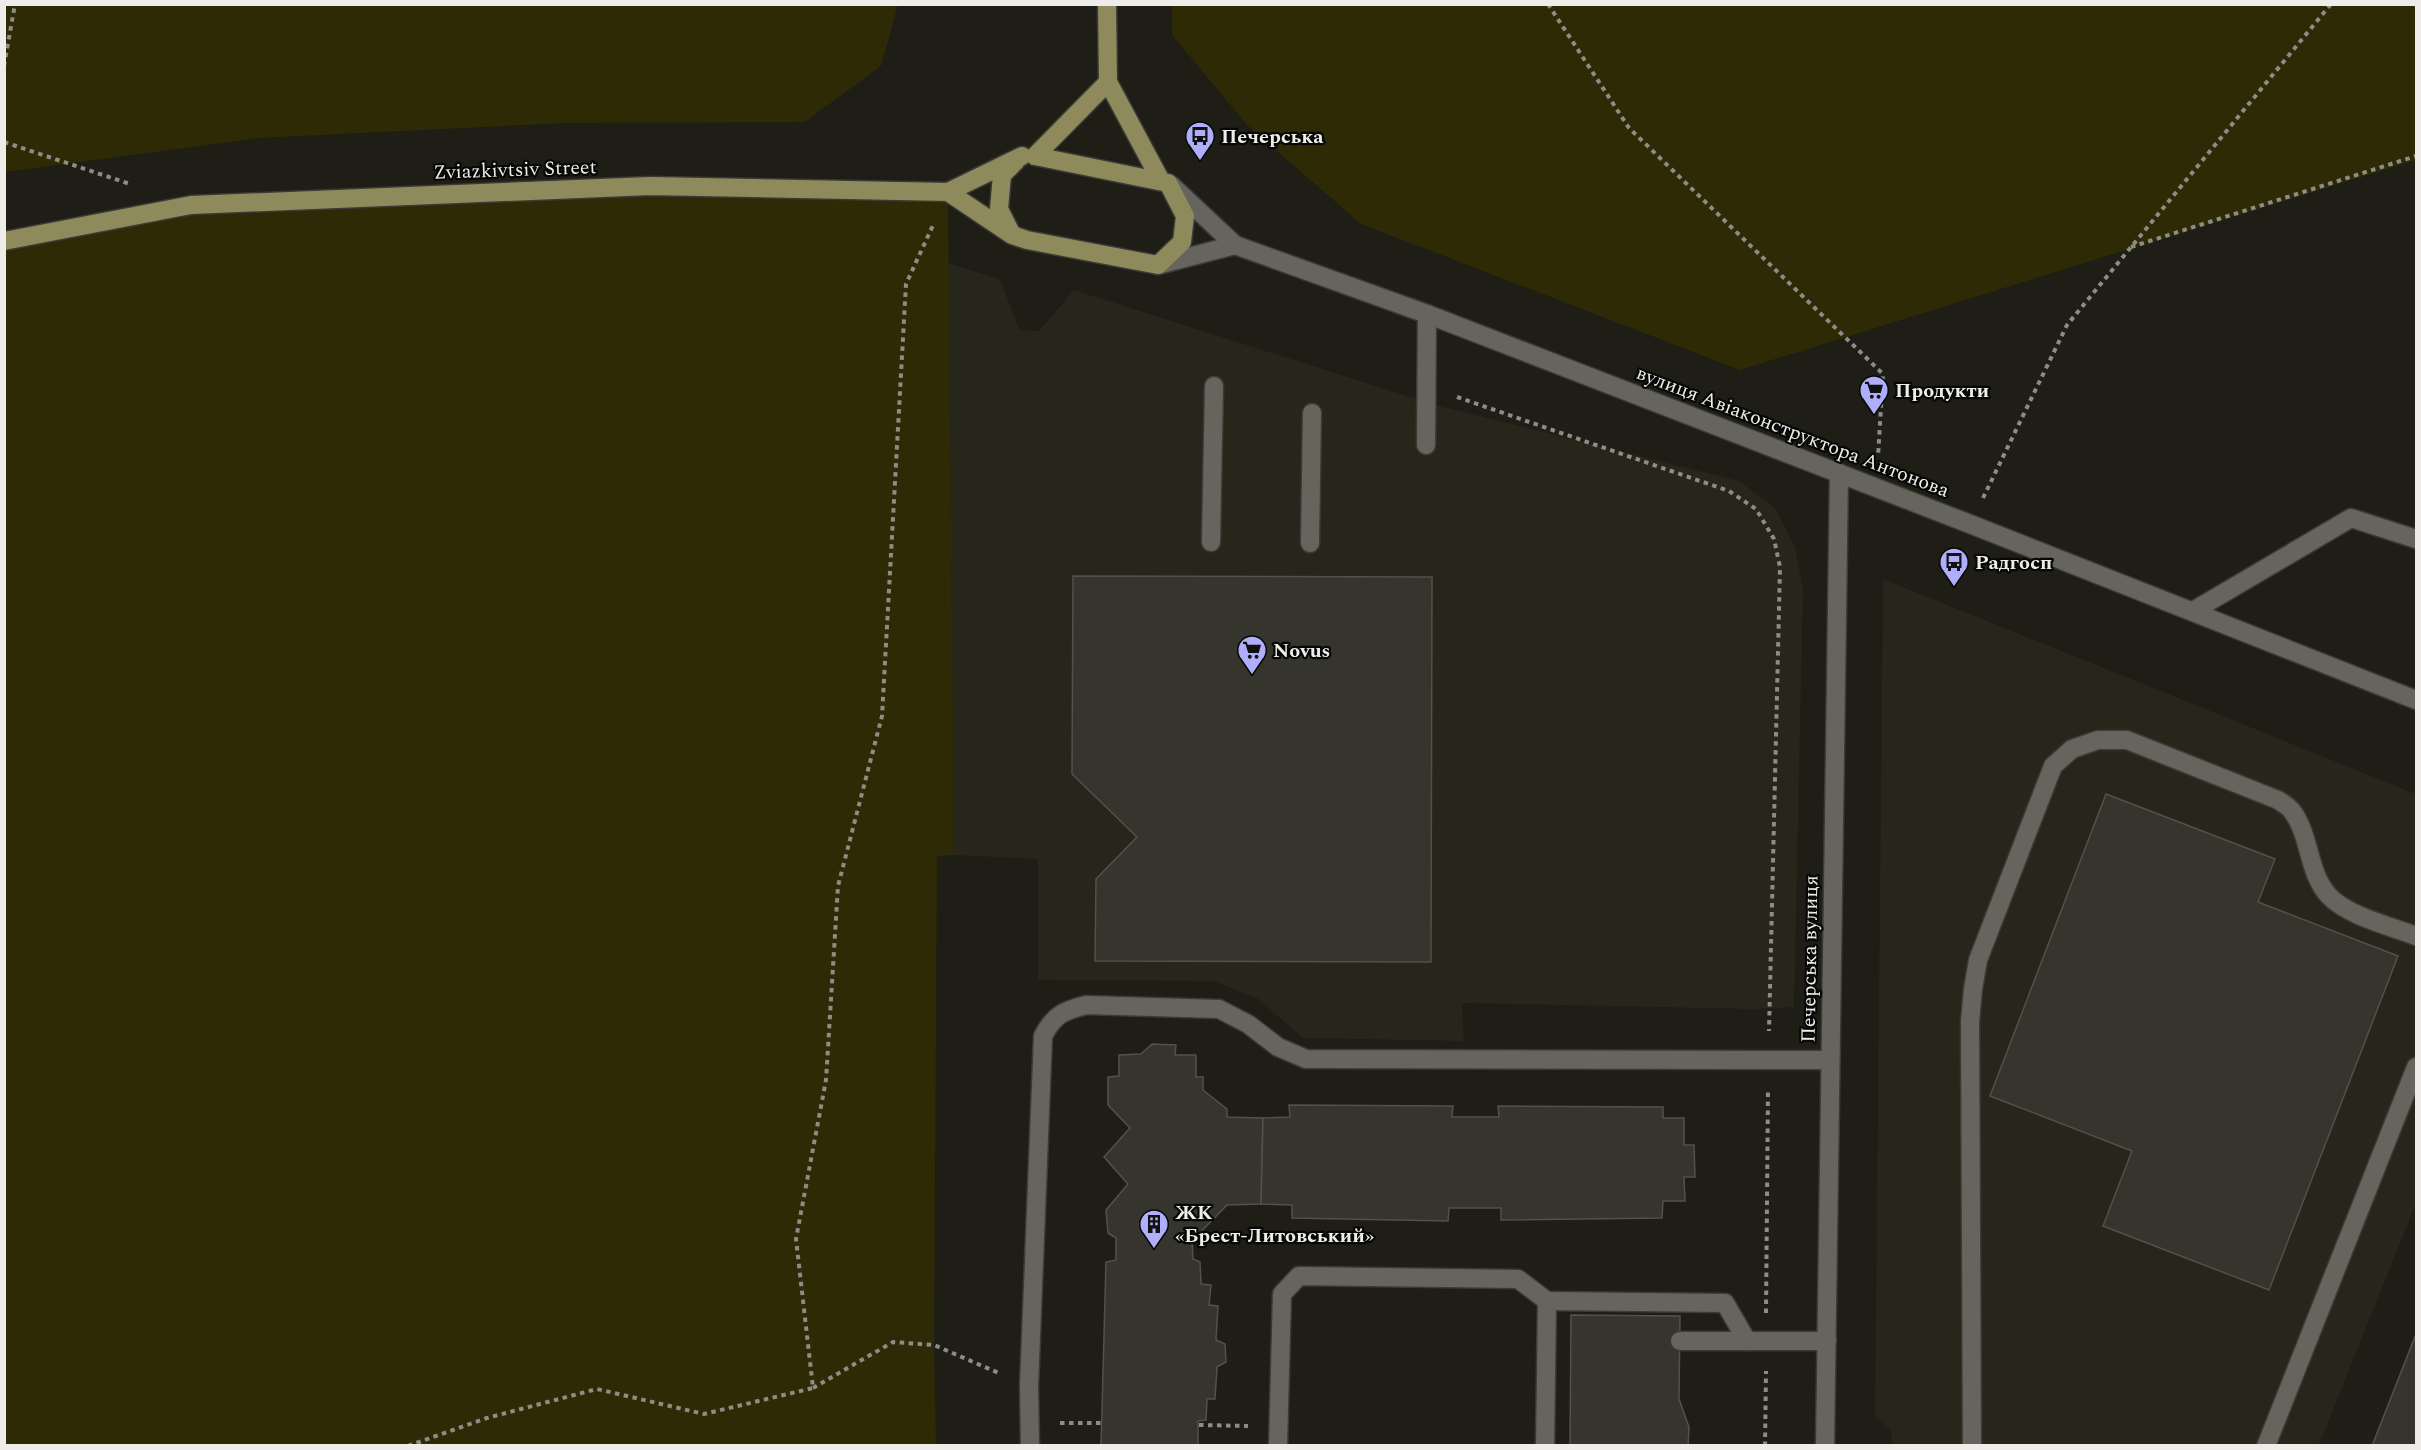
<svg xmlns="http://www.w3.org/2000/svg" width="2421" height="1450" font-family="Spectral,serif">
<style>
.built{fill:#27261a}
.green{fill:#2d2a05}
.building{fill:#35342d;stroke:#52514a;stroke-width:1.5}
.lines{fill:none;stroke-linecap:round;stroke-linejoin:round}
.minor-casing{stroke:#3b3a36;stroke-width:21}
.major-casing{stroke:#3b3a36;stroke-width:21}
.path{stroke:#8d8c86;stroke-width:4;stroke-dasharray:4.5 4.5;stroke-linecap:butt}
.minor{stroke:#66655d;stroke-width:18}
.major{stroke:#8e8a5c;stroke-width:18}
.labels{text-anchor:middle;stroke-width:4.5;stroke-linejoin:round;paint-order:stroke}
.poi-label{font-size:20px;font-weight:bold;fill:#eeede9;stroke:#070705;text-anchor:start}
.street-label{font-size:20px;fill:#eeede9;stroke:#070705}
</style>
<rect width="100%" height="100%" fill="#1e1d16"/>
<g class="built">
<polygon points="948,263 1000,279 1019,330 1039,331 1074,290 1439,406 1739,481 1775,508 1795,547 1803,589 1794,1007 1753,1009 1462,1003 1464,1041 1303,1038 1258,999 1213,981 1038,980 1038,859 954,855"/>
<polygon points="1883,579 2416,794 2416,1203 2319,1445 1892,1445 1891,1430 1875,1416"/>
</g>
<g class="green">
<polygon points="4,5 5,4 898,5 881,66 805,122 564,123 260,138 5,172"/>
<polygon points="1172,5 2416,5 2416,160 1740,370 1361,224 1247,125 1172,35"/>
<polygon points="650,186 948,192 954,855 937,856 934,1345 936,1445 5,1446 5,241 191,205"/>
</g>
<g class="building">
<polygon points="1073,576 1432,577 1431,962 1095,961 1096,879 1137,837 1072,774"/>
<polygon points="2106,794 2275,859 2258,902 2398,956 2269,1290 2103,1226 2132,1151 1990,1096"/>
<polygon points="1152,1044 1176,1045 1175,1055 1196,1055 1196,1077 1203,1077 1203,1090 1227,1109 1227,1117 1263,1118 1261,1204 1227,1205 1192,1241 1193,1259 1200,1262 1201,1284 1211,1285 1209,1305 1218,1306 1216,1340 1225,1344 1226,1362 1217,1367 1215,1399 1207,1399 1206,1420 1198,1421 1198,1446 1101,1446 1106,1262 1116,1260 1116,1238 1108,1233 1106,1210 1128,1184 1104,1157 1130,1128 1108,1105 1108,1077 1119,1076 1119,1055 1141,1054"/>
<polygon points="1289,1105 1453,1106 1452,1117 1499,1117 1498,1106 1663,1107 1663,1118 1684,1118 1684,1145 1694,1145 1695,1177 1684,1177 1685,1201 1663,1201 1662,1218 1501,1220 1501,1208 1449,1208 1448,1221 1292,1218 1292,1205 1261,1204 1263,1118 1290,1117"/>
<polygon points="1571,1315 1680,1316 1679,1399 1689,1427 1688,1446 1570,1446"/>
<polygon points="2416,1334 2416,1446 2372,1446"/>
</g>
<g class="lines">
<g class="minor-casing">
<g id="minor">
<polyline points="1171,185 1235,245 1427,314 1970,524 2416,700"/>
<polyline points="1158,265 1235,245"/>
<polyline points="1426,445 1427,314"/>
<polyline points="1211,542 1214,386"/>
<polyline points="1310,543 1312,413"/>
<polyline points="2193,611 2351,518 2416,539"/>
<polyline points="1547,1301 1725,1303 1747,1341"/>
<polyline points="1680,1341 1827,1341"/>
<path d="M1030,1446l-1,-60 14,-350c11,-21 20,-25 43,-31l133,4 29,15 30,23 28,12 524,1"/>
<polyline points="1278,1446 1282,1294 1299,1276 1518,1279 1547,1301 1545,1446"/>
<polyline points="1825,1446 1839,473"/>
<path d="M1972,1446l-2,-424 3,-33 5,-29 75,-194 19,-17 26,-9h29l151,60c5,3 11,7 14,11 19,25 15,61 37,85 19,20 61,30 87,40"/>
<polyline points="2266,1446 2416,1067"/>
</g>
</g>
<g class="major-casing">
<g id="major">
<polyline points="1107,4 1108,82 1161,181"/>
<polyline points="1035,156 1108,82"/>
<polyline points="948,192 1012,235 1027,240 1158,265 1182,242 1185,216 1168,183 1035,156"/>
<polyline points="1011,233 999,209 1002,175 1016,161"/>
<polyline points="4,241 191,205 650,186 948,192 1022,156"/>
</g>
</g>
<g class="path">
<polyline points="1548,4 1629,128 1883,374 1878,457"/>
<polyline points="4,66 15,4"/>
<polyline points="4,142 130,184"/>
<polyline points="2131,247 2416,156"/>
<polyline points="1457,397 1729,491 1756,509 1774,539 1780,567 1769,1031"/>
<polyline points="1983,498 2067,325 2331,4"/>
<polyline points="1766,1313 1768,1089"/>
<polyline points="813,1388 893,1342 934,1345 1001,1374"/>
<polyline points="1060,1423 1101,1423"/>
<polyline points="1199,1425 1248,1426"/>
<polyline points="408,1446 487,1418 597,1389 704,1414 813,1388 796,1239 826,1080 838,886 882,716 906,284 934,223"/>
<polyline points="1765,1446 1766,1371"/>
</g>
<use href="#minor" class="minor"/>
<use href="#major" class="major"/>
</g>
<defs>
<g id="bus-pin" transform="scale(1.5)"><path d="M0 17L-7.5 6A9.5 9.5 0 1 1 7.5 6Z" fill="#afaefa" stroke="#070705"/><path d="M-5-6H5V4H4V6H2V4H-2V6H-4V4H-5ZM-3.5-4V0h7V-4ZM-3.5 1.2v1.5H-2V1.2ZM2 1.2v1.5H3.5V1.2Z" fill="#111"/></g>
<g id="supermarket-pin" transform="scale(1.5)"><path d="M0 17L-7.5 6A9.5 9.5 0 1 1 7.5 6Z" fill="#afaefa" stroke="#070705"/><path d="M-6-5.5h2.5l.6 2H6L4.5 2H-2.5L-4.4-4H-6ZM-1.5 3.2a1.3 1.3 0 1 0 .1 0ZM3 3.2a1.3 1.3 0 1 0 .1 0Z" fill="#111"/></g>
<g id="building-pin" transform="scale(1.5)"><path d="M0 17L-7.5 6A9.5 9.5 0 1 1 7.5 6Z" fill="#afaefa" stroke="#070705"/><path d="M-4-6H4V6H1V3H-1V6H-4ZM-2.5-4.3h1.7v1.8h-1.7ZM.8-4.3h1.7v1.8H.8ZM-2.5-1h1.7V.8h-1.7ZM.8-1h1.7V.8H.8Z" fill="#111"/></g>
</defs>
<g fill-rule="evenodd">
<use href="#bus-pin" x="1200" y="136"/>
<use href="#supermarket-pin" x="1874" y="390"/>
<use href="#bus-pin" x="1954" y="562"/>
<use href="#supermarket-pin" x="1252" y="650"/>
<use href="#building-pin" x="1154" y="1224"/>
</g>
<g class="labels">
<g class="poi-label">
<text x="1221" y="143">Печерська</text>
<text x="1895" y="397">Продукти</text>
<text x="1975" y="569">Радгосп</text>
<text x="1273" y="657">Novus</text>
<text x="1175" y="1219">ЖК<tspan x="1175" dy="23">«Брест-Литовський»</tspan></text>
</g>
<g class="street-label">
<text transform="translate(515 169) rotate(-2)" y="7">Zviazkivtsiv Street</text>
<text transform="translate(1793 431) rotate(21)" y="7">вулиця Авіаконструктора Антонова</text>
<text transform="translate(1809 959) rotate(-89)" y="7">Печерська вулиця</text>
</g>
</g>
<rect width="2421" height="1450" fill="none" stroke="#eeede9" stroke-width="12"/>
</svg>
